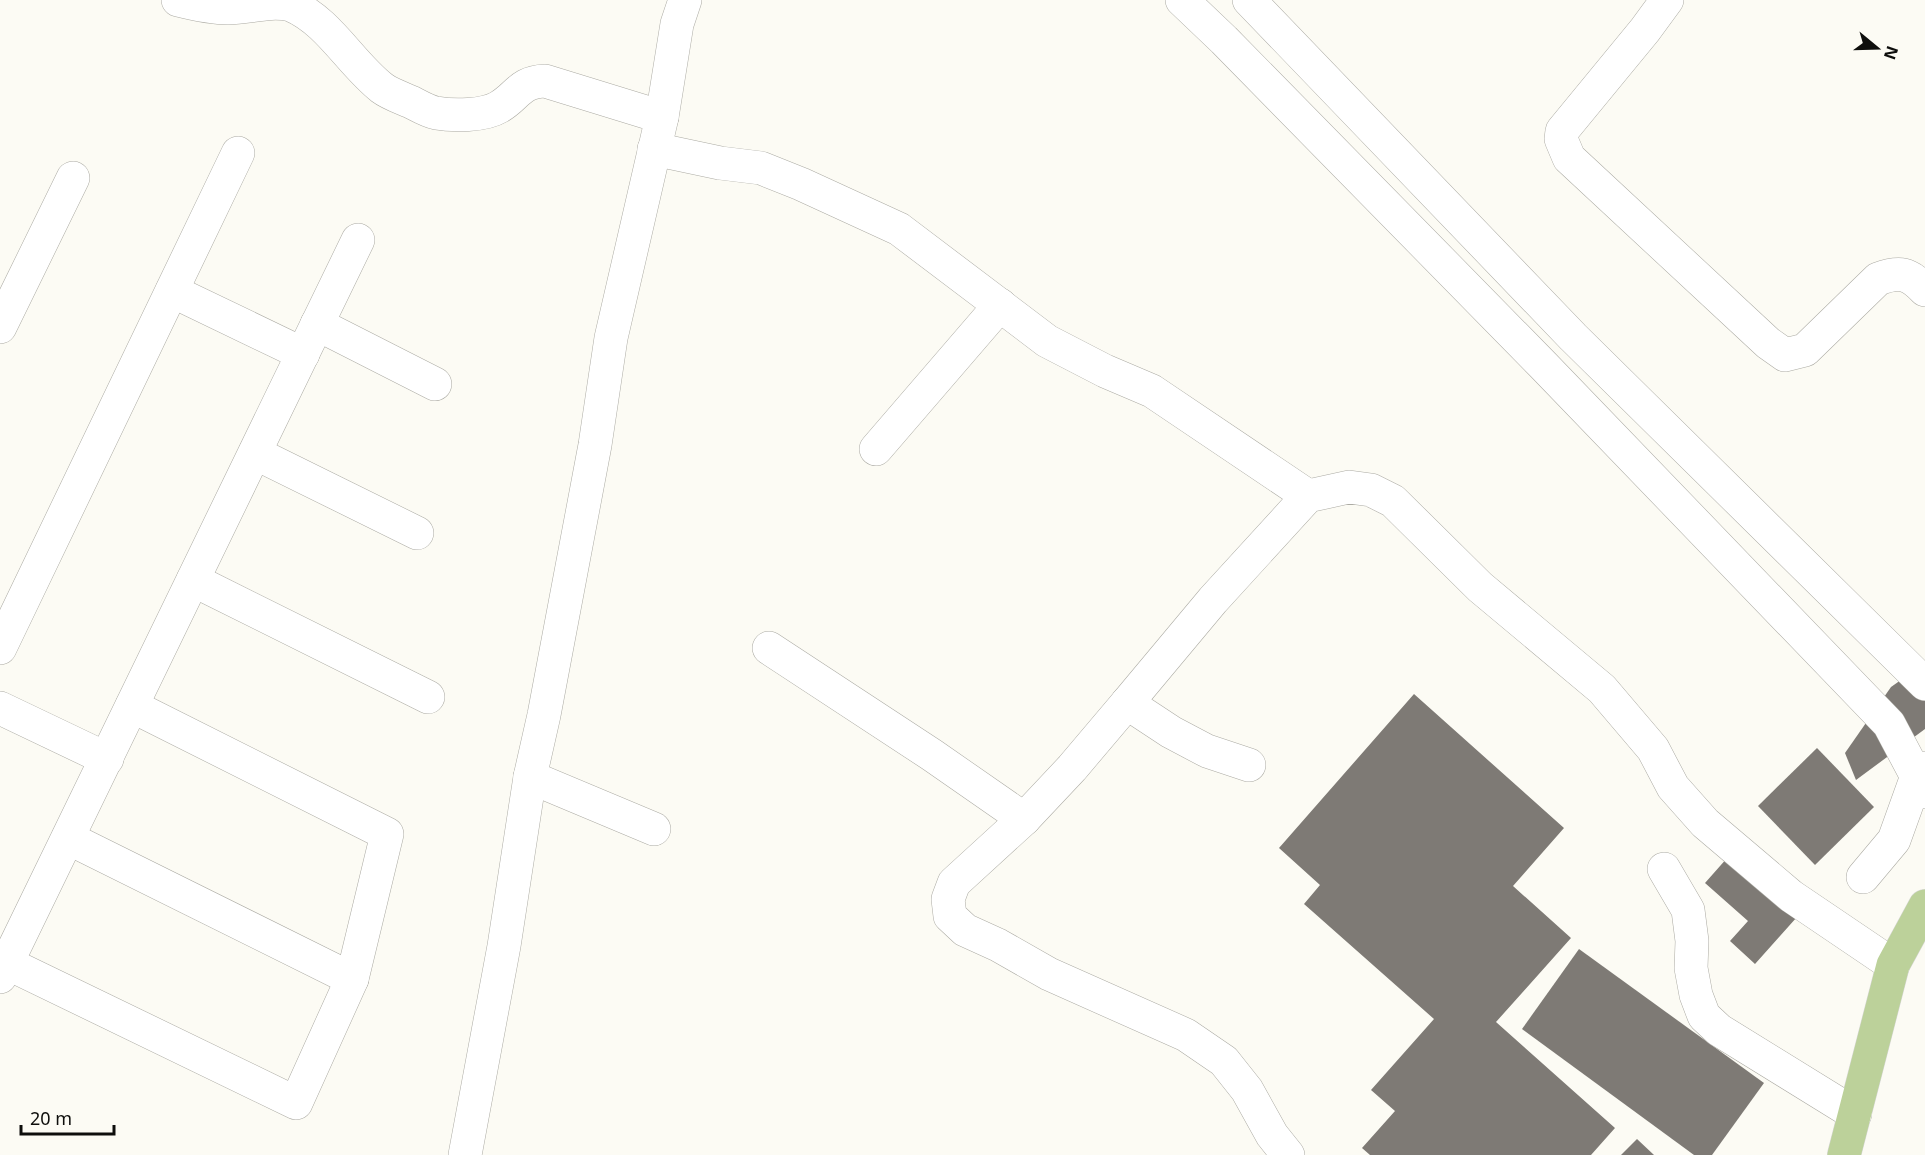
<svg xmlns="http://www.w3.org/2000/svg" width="1925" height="1155" font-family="'Noto Sans',sans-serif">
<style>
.building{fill:#7e7a75}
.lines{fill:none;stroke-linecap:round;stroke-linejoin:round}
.minor-casing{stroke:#acaba4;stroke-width:34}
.major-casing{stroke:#d8d8d8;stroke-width:34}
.minor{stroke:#fff;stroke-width:33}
.major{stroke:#bcd19a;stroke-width:33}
</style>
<rect width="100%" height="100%" fill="#fcfbf4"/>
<g class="building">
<polygon points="1925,663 1925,729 1856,780 1845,753 1891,687"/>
<polygon points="1414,694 1564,828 1513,886 1571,938 1496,1022 1615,1128 1591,1155 1370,1155 1362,1148 1395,1111 1371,1090 1434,1019 1304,904 1320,885 1279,848"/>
<polygon points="1817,748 1874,807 1815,865 1758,806"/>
<polygon points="1728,857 1797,917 1755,964 1730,941 1748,921 1705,883"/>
<polygon points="1579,949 1764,1083 1712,1155 1694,1155 1522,1029"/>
<polygon points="1637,1139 1654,1155 1621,1155"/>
</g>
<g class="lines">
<g class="minor-casing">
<g id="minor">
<path d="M178,0c16,4 33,8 50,8 21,0 41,-8 63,-3 38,16 59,58 91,83 8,6 20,10 29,14 8,4 16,9 25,11 17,3 48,3 63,-6 19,-11 20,-25 46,-26l117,36"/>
<polyline points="1182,0 1224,40 1543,365 1889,724 1925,792"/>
<polyline points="1249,0 1573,337 1925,684"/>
<path d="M1667,0l-22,30 -83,101 -1,8 8,19 199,185 17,12 20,-5 73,-71c22,-8 31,-6 47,11"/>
<polyline points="654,149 720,163 761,168 801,184 899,229 1047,341 1105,371 1152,391 1308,496"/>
<polyline points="172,291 303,354"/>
<polyline points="317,324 435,384"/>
<polyline points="0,327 73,178"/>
<polyline points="876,449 1000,305"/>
<polyline points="255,453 417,533"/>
<polyline points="193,580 428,697"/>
<polyline points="0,648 238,153"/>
<polyline points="769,648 932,755 1024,819 954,883 948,899 950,916 965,930 998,945 1049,974 1186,1035 1224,1061 1247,1090 1272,1135 1288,1155"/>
<polyline points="0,708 107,759"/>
<polyline points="1249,765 1207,751 1171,732 1127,703 1213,600 1308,496 1349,487 1371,490 1393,501 1480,587 1602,689 1653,749 1673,787 1705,823 1791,896 1893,965"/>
<polyline points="530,777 654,829"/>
<polyline points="1024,819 1072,768 1127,703"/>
<polyline points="68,838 352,979"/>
<polyline points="1664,869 1688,910 1692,941 1691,968 1696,995 1704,1016 1719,1030 1855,1114"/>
<polyline points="1863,877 1894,840 1917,776 1925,768"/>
<polyline points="7,963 296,1103 352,979 387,834 132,706"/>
<polyline points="0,977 358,240"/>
<polyline points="465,1155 504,946 530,777 544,715 595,445 611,338 662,117 677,24 685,0"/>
</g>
</g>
<g class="major-casing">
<polyline id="major" points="1844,1155 1893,965 1925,906"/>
</g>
<use href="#minor" class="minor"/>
<use href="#major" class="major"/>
</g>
<g transform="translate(1877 48) rotate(109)" stroke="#fcfbf4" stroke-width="4.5" paint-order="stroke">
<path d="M0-4.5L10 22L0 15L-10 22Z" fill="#0e0e0c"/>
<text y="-9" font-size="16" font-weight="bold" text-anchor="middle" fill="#0e0e0c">N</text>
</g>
<path d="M21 1125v9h93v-9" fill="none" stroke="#0e0e0c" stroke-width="3"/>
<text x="30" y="1125" font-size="18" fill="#0e0e0c" stroke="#fcfbf4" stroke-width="4.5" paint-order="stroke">20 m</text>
</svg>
